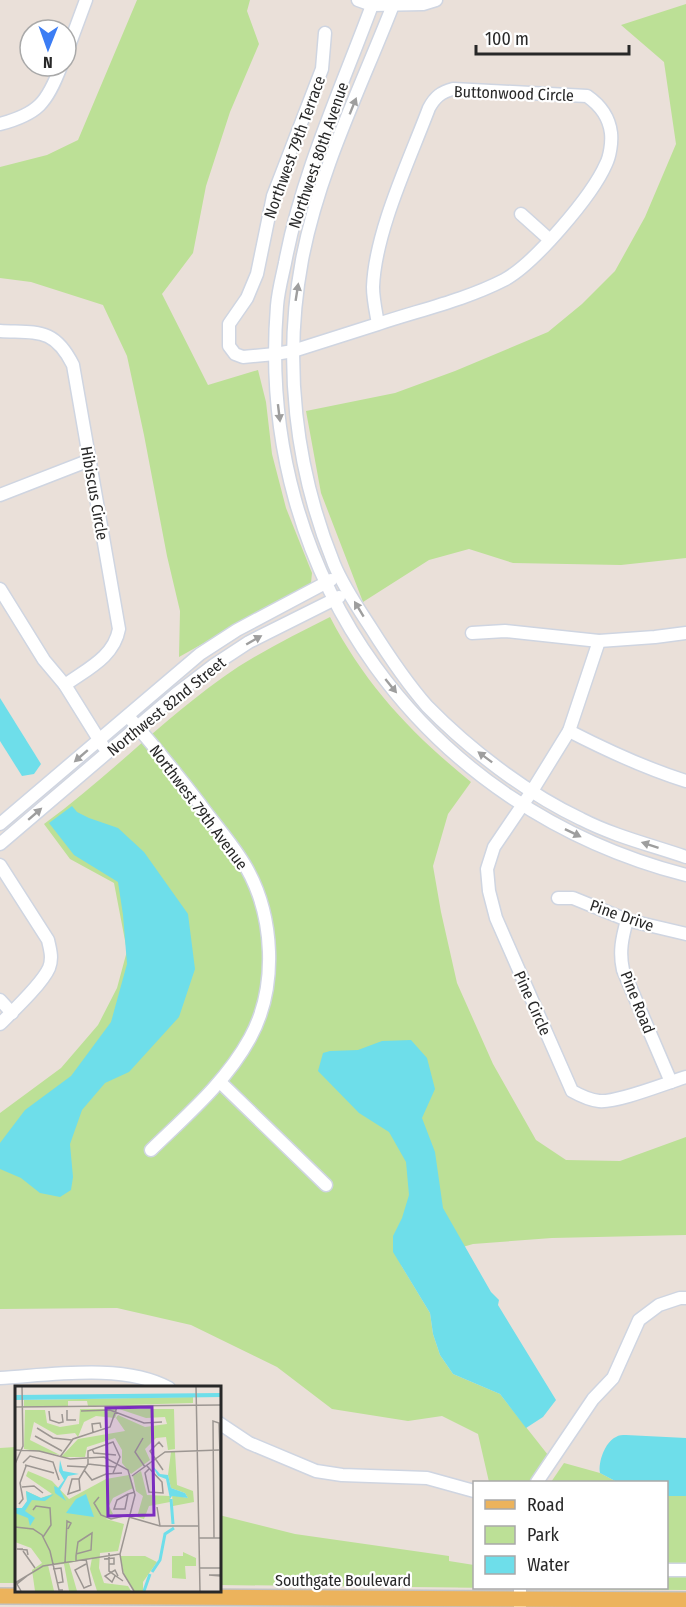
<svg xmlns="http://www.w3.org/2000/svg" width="686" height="1607" font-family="'Fira Sans Condensed',sans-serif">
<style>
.green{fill:#bce096}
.water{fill:#6edeea}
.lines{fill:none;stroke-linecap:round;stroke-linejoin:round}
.minor-casing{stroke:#cfd5e1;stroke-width:15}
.major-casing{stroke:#c3c3c3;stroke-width:18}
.minor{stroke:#fff;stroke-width:12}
.major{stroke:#ecb35c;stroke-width:15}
.oneway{fill:#9e9e9e}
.labels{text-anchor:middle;stroke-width:4.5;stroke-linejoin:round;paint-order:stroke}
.street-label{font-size:16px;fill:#282828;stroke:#fff}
.inset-river{fill:none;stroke:#6edeea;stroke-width:3}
.inset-road{fill:none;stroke:#9c9692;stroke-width:1.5}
.view{fill:#7b2cbf;fill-opacity:0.15;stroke:#7b2cbf;stroke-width:3}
.inset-edge{fill:none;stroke:#282828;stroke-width:3}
</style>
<rect width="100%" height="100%" fill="#eae0d9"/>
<g class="green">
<polygon points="137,0 250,0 247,11 259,44 230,112 206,186 193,253 162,294 208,385 258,370 266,402 272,454 286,508 312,573 311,583 179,657 180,611 167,556 144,435 127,356 103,305 31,282 0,278 0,167 47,155 78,140"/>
<polygon points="686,4 686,558 621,565 513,563 469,549 429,560 363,602 321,493 306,411 395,393 455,371 548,332 582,304 615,271 645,217 676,144 664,62 621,25"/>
<path d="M330,617c36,69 82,117 141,165l-23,32 -15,52 8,46 16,71 36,81 43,76 30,20 54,1 66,-24v98l-134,3 -79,6 -72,21 29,48 3,21 7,21 13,19 47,20 48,61 -17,27h-42l-11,-48 -36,-18 -34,5 -76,-12 -55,-42 -86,-42 -74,-17 -117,1v-196l61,-45 37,-43 19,-37 10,-37 -13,-68 -44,-24 -26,-35c62,-45 115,-101 178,-146 33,-24 71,-42 108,-61z"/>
<polygon points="16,1447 16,1583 0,1583 0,1448"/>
<polygon points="564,1463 600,1473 617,1482 551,1482"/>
<polygon points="667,1496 686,1496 686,1590 536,1589 666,1588"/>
<polygon points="219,1515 295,1534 449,1556 449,1561 474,1565 474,1588 505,1588 503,1588 219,1585"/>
</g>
<g class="water">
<polygon points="0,698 41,764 34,774 22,776 0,741"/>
<polygon points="72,806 77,812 89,818 118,828 144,852 188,914 195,969 179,1017 129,1072 105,1083 82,1110 70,1144 73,1177 71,1190 60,1197 40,1193 21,1178 0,1169 0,1143 25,1110 71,1076 111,1022 127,964 123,915 118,882 74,855 49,823"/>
<polygon points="411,1040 427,1058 435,1089 422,1118 435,1152 443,1208 491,1292 499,1300 498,1305 556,1400 543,1417 526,1428 500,1394 453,1374 440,1355 433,1334 430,1313 393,1252 393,1236 402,1218 409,1195 406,1162 389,1132 359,1113 318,1071 323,1053 330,1051 358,1050 382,1041"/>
<path d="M626,1435l60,3v58h-19l-1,-14h-49l-17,-9c-2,-11 5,-31 16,-36 3,-2 6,-2 10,-2z"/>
</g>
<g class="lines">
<g class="minor-casing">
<g id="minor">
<polyline points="358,0 372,5 423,4 436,0"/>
<path d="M374,0c-32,87 -72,172 -89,263 -3,14 -7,29 -8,43 -22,270 148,502 409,569"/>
<path d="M395,0c-33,85 -76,170 -93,260 -19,102 -7,208 32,304 9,22 24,44 37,64 17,27 35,54 56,78 42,43 99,87 154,113 33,17 70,26 105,38"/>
<path d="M325,33l-3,36 -49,127 -16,78 -10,24 -18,26v22l6,8 8,3 32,-3 18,-3 85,-27c-2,-12 -5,-25 -5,-37 2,-55 36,-126 56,-179 6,-11 12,-16 24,-19l134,7c13,9 22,20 24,37 1,9 -1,23 -5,31 -14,32 -72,100 -102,116 -39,20 -84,30 -126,44"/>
<polyline points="66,54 86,0"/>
<path d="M0,124c38,-10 47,-21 61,-58"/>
<polyline points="521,214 550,240"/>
<path d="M0,331c37,2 54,-4 73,34l46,264c-5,28 -32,40 -54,56"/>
<polyline points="0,495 90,460"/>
<polyline points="0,589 44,660 65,685 103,746"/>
<polyline points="472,633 505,631 599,641 655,637 686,633"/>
<path d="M599,641l-30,90 -37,60 -38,56 -7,22 2,22 7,27 76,173c9,5 17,9 27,10 18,2 67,-18 87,-24"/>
<path d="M128,716c25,29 49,58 72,88 15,21 33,40 46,63 28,49 32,120 4,171 -24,44 -63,77 -99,112"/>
<path d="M569,731c39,20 75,37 117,50"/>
<polyline points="0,824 200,654 237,630 331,580"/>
<polyline points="0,844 176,694 214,665 249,642 339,597"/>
<path d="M0,865l48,75c2,9 5,18 1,28 -7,16 -36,43 -49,56"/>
<polyline points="558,898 573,898 627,920 686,934"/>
<path d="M627,920c-5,18 -8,32 -4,50l48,112"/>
<polyline points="0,1000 12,1013"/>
<polyline points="220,1082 326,1185"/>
<path d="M0,1378c50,-3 124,-15 169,10"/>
<polyline points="219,1423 249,1443 316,1471 342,1475 427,1478 474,1491"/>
<polyline points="537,1482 593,1399 613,1378 639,1320 659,1305 680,1298 686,1298"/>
<polyline points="666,1570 686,1570"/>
<polyline points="520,1607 520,1588"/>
</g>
</g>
<g class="major-casing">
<polyline id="major" points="0,1596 686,1600"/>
</g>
<use href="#minor" class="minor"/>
<use href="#major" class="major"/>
</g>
<defs><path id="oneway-solid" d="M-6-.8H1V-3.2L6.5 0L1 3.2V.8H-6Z" transform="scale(1.5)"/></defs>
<g class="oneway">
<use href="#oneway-solid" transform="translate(353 106) rotate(-68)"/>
<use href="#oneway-solid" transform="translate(297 292) rotate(-81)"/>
<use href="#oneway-solid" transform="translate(279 413) rotate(83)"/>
<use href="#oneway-solid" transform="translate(359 609) rotate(-121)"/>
<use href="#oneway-solid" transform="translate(254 640) rotate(-30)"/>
<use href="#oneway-solid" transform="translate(391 686) rotate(51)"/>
<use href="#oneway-solid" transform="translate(81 756) rotate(139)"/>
<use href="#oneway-solid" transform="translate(485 757) rotate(-143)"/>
<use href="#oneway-solid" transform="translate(35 814) rotate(-41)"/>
<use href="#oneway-solid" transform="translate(573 833) rotate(26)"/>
<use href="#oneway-solid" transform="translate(650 845) rotate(-162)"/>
</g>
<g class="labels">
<g class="street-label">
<text transform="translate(514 93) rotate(2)" y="6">Buttonwood Circle</text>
<text transform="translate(294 147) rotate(-70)" y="6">Northwest 79th Terrace</text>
<text transform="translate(318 155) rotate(-71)" y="6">Northwest 80th Avenue</text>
<text transform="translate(95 493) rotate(80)" y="6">Hibiscus Circle</text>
<text transform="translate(166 706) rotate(-39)" y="6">Northwest 82nd Street</text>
<text transform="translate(199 807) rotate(53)" y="6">Northwest 79th Avenue</text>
<text transform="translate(622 915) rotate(19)" y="6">Pine Drive</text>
<text transform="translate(638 1002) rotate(68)" y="6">Pine Road</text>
<text transform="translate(533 1003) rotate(66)" y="6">Pine Circle</text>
<text x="343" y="1586">Southgate Boulevard</text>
</g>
</g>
<g transform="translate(15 1386)">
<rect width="206" height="206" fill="#eae0d9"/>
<path d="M178,11v6l-105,3 -1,-5h-19v5l-44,1v-7zM65,23h36l1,4 -2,5 -19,-2 -12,6 -6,15 -3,-4 -18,2 -23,-13 -4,18 30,15 -36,-6 1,-39h20l2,13 13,4 19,-3zM104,23h55l1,40 -7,1 -2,-13 -10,1 -11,11 5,11 -19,14 -9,-11v-13l-7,-12 -28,9 -2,10h-24l17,-18 47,-8 -9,-13 2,-3 27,12 22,-3 -2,-7 -19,1zM156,66h4l2,33 16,6 1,11 -21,4 -1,-11 16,3 -3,-5 -14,-5 -3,-13zM13,85l24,10 17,18 37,-20 23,-4 4,13 -20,10 -4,8 4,8 -7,5 18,5 -6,27 -18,2 -1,15 5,15 24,3 3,5h-34l-7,-22 2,-11 -23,5 8,28h-8l-5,-27 -16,1 6,26h-19l-3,-21 10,-7 -11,-15 -16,-6v-34h7l5,-6 -1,-11 15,7 11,-4 -26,-18zM126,85l6,24 23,1v6l-21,4 -5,13 -7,-2 6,-21 -7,-5 -3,-15zM168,166l13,6v8h-11l1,13 -14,-1v-22h11zM105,170h25l12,6 -14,20v9h-9l-10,-16z" fill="#bce096"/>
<path d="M205,7l1,4 -206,3v-5zM45,74l3,11 16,3 -11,2 -8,14 6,11 -11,-8 -1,-7 4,2 6,-8 -5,-9zM136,78l9,10 8,1 3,13 14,5 3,5 -16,-2 -2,3 -4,-20 -8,-3zM11,105l15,7 13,-4 -9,7 -13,-1 -7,11 10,7 -5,8 -2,-8 -13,-5v-5h7l5,-7zM71,108l8,23 -28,-4 10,-14z" fill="#6edeea"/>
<path class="inset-river" d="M156,113l2,25M137,186l8,-12 5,-26 9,-6M129,205l6,-17"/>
<path class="inset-road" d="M181,0l4,205M0,21l206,-2M52,24v10h9M34,25l1,9 9,3 4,-1 -1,-8M66,25l29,-1 34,13 18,-1M22,42l16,10 19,2M78,46l-1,-8 8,-1 1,5M20,50l27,15M128,52l-8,14 10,15M77,63l2,4 22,2M0,64l24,1 31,8 34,-2 24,13 7,25 -15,59 3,19 11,18M45,71l13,-18 37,-12 7,-20M8,77l7,-7 23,6 6,18M0,78l8,-18 -1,-60M73,78l27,3M10,79l29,8M52,80l19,1M132,80l15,16 1,11 -14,-1 -4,-19 4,-4M69,84l8,10 14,-6 16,-1M148,84l-13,-19 9,-9 4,5M117,90l33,-24 54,-2M64,93h-7l-4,15 12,-4 -1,-11 9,-15v-13l25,-9 7,15 -7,16M7,101l12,-1 9,7M113,108l-11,6 -3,9h11l3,-15 7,-2M84,111l-5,6 7,12 10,4 17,-4M4,118l4,-5 -3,-16 6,-17M142,121l3,19M18,124l3,-4 14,2 1,17 -8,12M114,131l31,9h39M0,141l18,2 9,6 8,16 9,39h4M184,152h22M199,152l-1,-117 6,2 2,65M8,163h-6l10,1 1,5M8,165l12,17M94,167v18l14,10M89,173l10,-1v6h-5M61,175v-5l2,-14 14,-9 -1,17 -15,4M50,177l2,-42 4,2 -3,6M71,178l-11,6 9,18 7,-3 -5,-26M185,182h21M38,183l8,-1 2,14 -6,1M206,189h-12l12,1M100,190l-3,6 -7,-6 10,-6 3,6M0,197l28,-17 77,-12M6,205l-4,-7 10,-8"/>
<path class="view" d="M137,21l2,108 -46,1 -2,-108z"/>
<rect width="206" height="206" class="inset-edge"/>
</g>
<rect x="473" y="1481" width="195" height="108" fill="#ffffff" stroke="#a9a9a9" stroke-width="1.5"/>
<rect x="485" y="1500" width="30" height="9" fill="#ecb35c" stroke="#a9a9a9" stroke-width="1.5"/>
<text x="527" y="1511" font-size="18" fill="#282828">Road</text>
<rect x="485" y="1526" width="30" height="18" fill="#bce096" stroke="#a9a9a9" stroke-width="1.5"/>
<text x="527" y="1541" font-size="18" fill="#282828">Park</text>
<rect x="485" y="1556" width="30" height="18" fill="#6edeea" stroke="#a9a9a9" stroke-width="1.5"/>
<text x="527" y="1571" font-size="18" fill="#282828">Water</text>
<g transform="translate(48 48) rotate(181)"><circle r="28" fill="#ffffff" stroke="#a9a9a9" stroke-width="1.5"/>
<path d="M0-4.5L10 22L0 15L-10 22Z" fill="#3c7df4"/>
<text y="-9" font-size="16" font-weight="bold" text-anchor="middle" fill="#282828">N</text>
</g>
<path d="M476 45v9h153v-9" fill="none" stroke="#282828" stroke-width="3"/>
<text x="485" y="45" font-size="18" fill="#282828" stroke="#ffffff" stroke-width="4.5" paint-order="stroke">100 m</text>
</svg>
